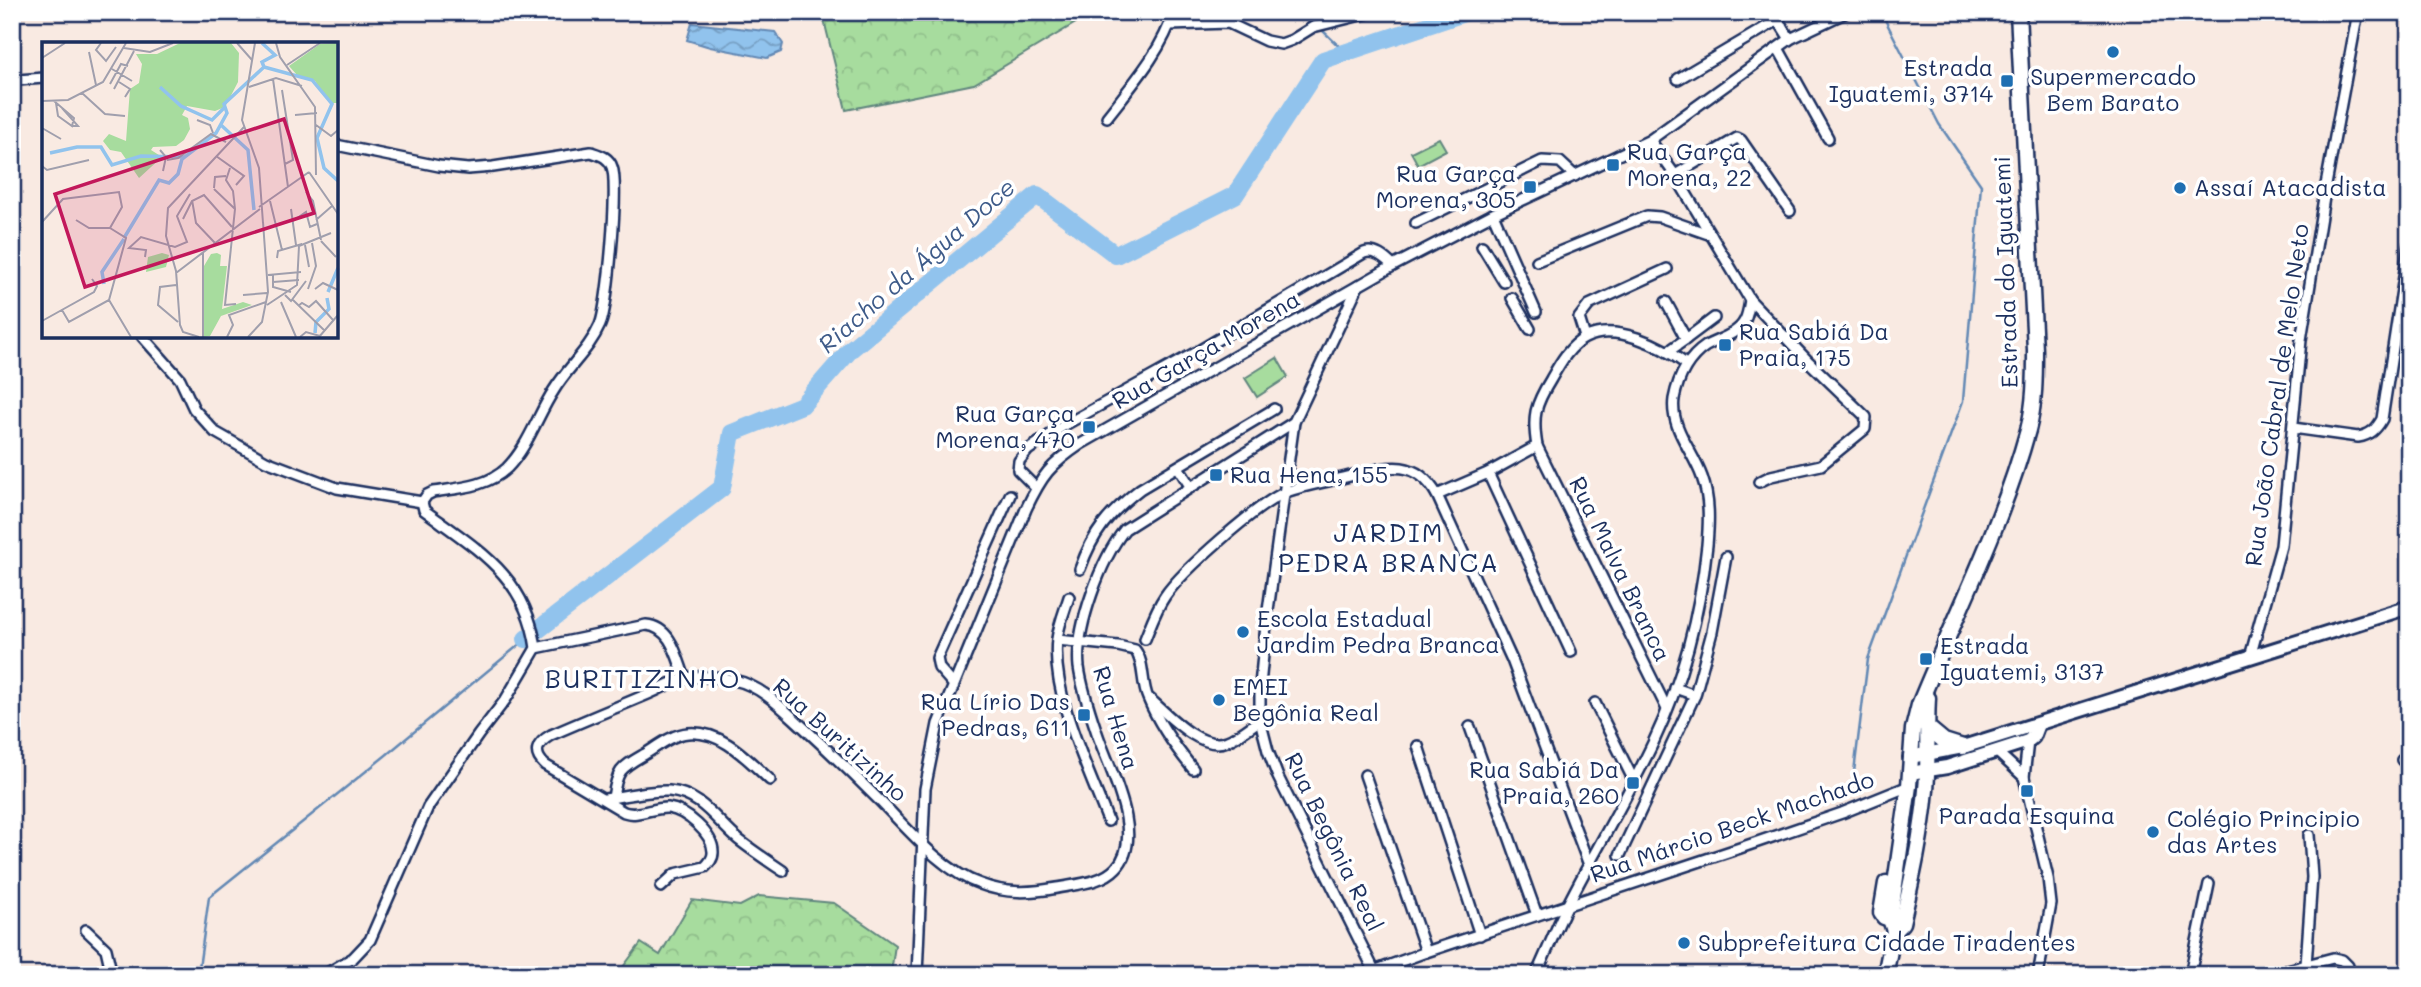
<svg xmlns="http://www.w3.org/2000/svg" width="2421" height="987" font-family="Mali,sans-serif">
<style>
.forest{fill:url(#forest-crowns);stroke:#61867e;stroke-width:2}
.pitch{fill:#a7dc9e;stroke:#61867e;stroke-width:2}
.water{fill:url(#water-waves);stroke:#6288b4;stroke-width:2}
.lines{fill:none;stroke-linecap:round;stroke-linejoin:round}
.stream{stroke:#6288b4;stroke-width:2.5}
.river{stroke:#91c3ed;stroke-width:18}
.street-casing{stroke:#1b2f5e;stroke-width:14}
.secondary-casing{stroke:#1b2f5e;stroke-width:18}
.primary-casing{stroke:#1b2f5e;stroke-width:19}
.street{stroke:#fff;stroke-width:9}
.secondary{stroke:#fff;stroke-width:12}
.primary{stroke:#fff;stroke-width:14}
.poi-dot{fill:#1f6fb2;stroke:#fff;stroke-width:2.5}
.labels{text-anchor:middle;stroke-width:7;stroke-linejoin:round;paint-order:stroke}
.poi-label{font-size:23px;fill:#1b2f5e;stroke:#fff;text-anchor:start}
.street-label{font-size:23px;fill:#1b2f5e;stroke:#fff}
.water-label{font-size:24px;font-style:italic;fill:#3e5b89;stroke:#fff}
.quarter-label{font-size:26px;letter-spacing:2px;fill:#1b2f5e;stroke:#fff}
.inset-river{fill:none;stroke:#91c3ed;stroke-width:3.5}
.inset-road{fill:none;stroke:#a09fad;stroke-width:2}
.view{fill:#c2185b;fill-opacity:0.15;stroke:#c2185b;stroke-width:3.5}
.inset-edge{fill:none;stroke:#1b2f5e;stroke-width:3.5}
</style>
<defs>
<pattern id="forest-crowns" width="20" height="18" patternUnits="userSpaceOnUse" patternTransform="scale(1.75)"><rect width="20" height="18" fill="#a7dc9e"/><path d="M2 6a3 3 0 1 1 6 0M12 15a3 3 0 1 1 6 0" fill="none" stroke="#8fbd8a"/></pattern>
<pattern id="water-waves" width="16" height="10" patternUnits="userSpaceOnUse" patternTransform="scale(1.75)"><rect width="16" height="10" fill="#91c3ed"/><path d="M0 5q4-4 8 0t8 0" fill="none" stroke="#769fc3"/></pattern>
</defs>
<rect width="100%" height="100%" fill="#f9eae2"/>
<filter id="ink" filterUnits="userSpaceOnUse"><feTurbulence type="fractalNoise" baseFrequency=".0143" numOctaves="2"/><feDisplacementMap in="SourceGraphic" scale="14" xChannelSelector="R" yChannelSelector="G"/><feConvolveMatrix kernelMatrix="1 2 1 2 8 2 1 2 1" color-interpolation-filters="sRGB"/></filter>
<g filter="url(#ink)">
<g class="forest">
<polygon points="822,12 1094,12 974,84 846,110"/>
<polygon points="759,896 834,903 895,945 891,973 617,975 641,943 660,955 692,900 740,906"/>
</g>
<g class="pitch">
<polygon points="1439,138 1446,150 1418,165 1411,152"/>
<polygon points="1277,358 1288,377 1257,397 1245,378"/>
</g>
<polygon class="water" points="692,23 775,32 783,44 781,52 767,58 710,47 687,40"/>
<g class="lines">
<g class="stream">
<polyline points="1300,12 1303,13 1316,25"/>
<polyline points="1321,29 1346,53"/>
<polyline points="1853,780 1868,659 1963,401 1981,185 1939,124 1881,12"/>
<polyline points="198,975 209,897 385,756 526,639"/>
</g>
<polyline class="river" points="526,639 722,488 732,433 802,405 851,349 1037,195 1116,255 1235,195 1323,60 1467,12"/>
<g class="street-casing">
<g id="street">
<polyline points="1773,12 1790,39"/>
<polyline points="1170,25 1228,23 1266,41 1281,44 1292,40 1313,27 1373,12"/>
<polyline points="1778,48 1828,138"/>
<polyline points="1678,79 1778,20"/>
<polyline points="12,83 18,80 44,78"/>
<path d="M1107,117c25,-32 55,-66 67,-105"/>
<polyline points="1650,140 1675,175 1750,300 1809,362 1866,417 1865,429 1821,465 1771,476 1759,482"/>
<polyline points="1675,175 1737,138 1741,140 1790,211"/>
<polyline points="1493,214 1536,312"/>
<polyline points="1416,223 1542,161 1560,162 1575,176"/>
<polyline points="1482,246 1504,282"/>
<polyline points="1537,261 1647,216 1660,217 1711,235"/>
<polyline points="1358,286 1294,422 1266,625 1260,685 1260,720 1268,751 1278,777 1374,970"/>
<polyline points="1512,298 1530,329"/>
<polyline points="1666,302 1686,339 1714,318"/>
<polyline points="142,336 180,379 194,409 215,432 266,461 337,488 422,502"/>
<polyline points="1585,337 1579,318 1589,305 1667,269"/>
<polyline points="1669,351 1686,339"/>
<path d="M2293,428l65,9c12,-2 18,-7 24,-18l27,-175"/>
<polyline points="1178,467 1190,486"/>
<polyline points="1488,473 1571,652"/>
<path d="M1036,488l-18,-18 1,-9 9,-11 35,-24 137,-76 164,-97c11,-4 21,5 29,13"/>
<polyline points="1437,495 1488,473 1537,446"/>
<path d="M1080,569c13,-37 29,-56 60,-80l134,-80"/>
<path d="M1069,597c-4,13 -10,27 -12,42 -6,56 31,129 51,182"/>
<path d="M1145,639c6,-15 11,-30 20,-43 17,-25 94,-93 121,-104 22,-8 46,-11 68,-17 35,-9 62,-17 83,20l75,165 77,205"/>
<path d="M1057,640l61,6 17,4c10,13 6,33 13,48 11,27 27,49 45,71"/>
<path d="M536,648l110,-23c26,2 31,33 39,53"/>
<polyline points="2250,657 2281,546 2301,340 2326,185 2358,12"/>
<polyline points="953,684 939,668 937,658 1010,495"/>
<polyline points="1675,688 1695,695"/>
<path d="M1150,699c17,15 52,53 77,42 11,-4 23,-14 33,-21"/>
<polyline points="1595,703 1634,781"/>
<path d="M1667,709l-130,-263c-5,-30 -2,-41 14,-67 8,-14 18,-33 34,-41 30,-16 77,8 101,26"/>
<polyline points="1470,727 1537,915"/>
<polyline points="2028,741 2024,777 2048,878 2051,904 2038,975"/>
<polyline points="1418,746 1480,935"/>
<polyline points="1996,751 2024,777"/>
<polyline points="2402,760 2409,763"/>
<polyline points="1365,775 1426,952"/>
<path d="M613,798c4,-29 8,-30 32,-44 13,-8 28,-20 43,-21 34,-3 60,27 82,47"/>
<path d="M605,799c20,-3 44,-9 64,-8 33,3 47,30 70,49 14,11 29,21 44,31"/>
<polyline points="1620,855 1695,695 1712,632 1726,557"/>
<path d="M661,887l14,-13 30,-7c4,-4 8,-8 8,-14 1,-19 -28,-43 -45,-45 -15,-1 -30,9 -44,4l-79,-47c-13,-12 -8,-22 6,-30 32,-14 64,-27 97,-41 12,-5 26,-14 39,-16 14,-2 33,-1 47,2 28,6 49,29 69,47 26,24 51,48 76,73 28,28 63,71 101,84 26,10 50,9 77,4 20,-4 45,-5 59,-20 31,-32 -8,-101 -19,-135 -7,-21 -15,-44 -18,-66 -4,-39 22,-108 46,-138l169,-107"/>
<polyline points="86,930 106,949 112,975"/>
<polyline points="2306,965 2312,877 2309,835"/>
<path d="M324,975l29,-17 17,-18 58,-133 51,-73 27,-35 30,-51c-10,-72 -58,-98 -112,-138l-2,-8 5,-7 6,-3c26,-4 54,-5 74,-24 21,-21 31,-54 47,-78 14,-23 35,-40 46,-65 8,-18 19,-141 12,-158 -3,-10 -12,-12 -21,-15l-98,15 -25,2 -29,-3 -103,-21"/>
<path d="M917,975l8,-186 13,-65 88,-215c16,-34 24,-44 55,-65l312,-178 100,-52 157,-74 140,-101 57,-27"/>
<polyline points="1363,975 1426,952 1740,848 1842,813 1909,786"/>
<path d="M1536,975c11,-24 21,-49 33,-73 27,-53 58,-104 84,-159 29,-61 47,-130 54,-198 2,-23 3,-46 -5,-68 -9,-26 -32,-49 -28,-78 4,-21 14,-41 32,-53 12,-7 32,-11 39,-26 3,-6 4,-14 5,-20"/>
<polyline points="2190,975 2209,884"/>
<polyline points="2269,975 2333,958 2342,960 2348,966 2347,975"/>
</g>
</g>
<g class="secondary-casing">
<g id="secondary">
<polyline points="1910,757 1963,747 2409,607"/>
<polyline points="1910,773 1947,767 2028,741 2033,737 2038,724"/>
</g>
</g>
<g class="primary-casing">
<g id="primary">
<polyline points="1926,726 1944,741 1963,747"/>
<polyline points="1886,883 1881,913 1884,917 1897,921"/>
<path d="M1894,931l-4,-12 19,-133 4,-57 6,-24c37,-91 83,-180 109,-275 7,-26 7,-54 7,-80l-17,-338"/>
<path d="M1885,975l9,-44 8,-8c10,-44 20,-88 24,-133 3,-31 0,-61 2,-92"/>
</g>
</g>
<use href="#street" class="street"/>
<use href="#secondary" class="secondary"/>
<use href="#primary" class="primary"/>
</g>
</g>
<g class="poi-dot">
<circle cx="2113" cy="52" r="7"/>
<rect x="2000" y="74" width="14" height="14" rx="3.5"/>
<rect x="1606" y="158" width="14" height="14" rx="3.5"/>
<rect x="1523" y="180" width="14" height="14" rx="3.5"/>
<circle cx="2180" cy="188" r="7"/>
<rect x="1718" y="338" width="14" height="14" rx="3.5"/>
<rect x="1082" y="420" width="14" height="14" rx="3.5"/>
<rect x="1209" y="468" width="14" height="14" rx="3.5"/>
<circle cx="1243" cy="632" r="7"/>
<rect x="1919" y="652" width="14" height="14" rx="3.5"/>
<circle cx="1219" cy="700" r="7"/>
<rect x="1077" y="708" width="14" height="14" rx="3.5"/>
<rect x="1626" y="776" width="14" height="14" rx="3.5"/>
<rect x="2020" y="784" width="14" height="14" rx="3.5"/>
<circle cx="2153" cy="832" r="7"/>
<circle cx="1684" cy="943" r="7"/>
</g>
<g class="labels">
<g class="poi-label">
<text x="1993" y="76" text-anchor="end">Estrada<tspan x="1993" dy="26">Iguatemi, 3714</tspan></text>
<text x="2113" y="85" text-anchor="middle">Supermercado<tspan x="2113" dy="26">Bem Barato</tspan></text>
<text x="1627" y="160">Rua Garça<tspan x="1627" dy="26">Morena, 22</tspan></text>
<text x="1516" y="182" text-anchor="end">Rua Garça<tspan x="1516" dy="26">Morena, 305</tspan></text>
<text x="2194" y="196">Assaí Atacadista</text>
<text x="1739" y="340">Rua Sabiá Da<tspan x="1739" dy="26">Praia, 175</tspan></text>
<text x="1075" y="422" text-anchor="end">Rua Garça<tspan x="1075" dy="26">Morena, 470</tspan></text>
<text x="1230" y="483">Rua Hena, 155</text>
<text x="1257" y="627">Escola Estadual<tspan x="1257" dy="26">Jardim Pedra Branca</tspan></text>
<text x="1940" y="654">Estrada<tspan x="1940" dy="26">Iguatemi, 3137</tspan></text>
<text x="1233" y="695">EMEI<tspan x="1233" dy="26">Begônia Real</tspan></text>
<text x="1070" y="710" text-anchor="end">Rua Lírio Das<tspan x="1070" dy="26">Pedras, 611</tspan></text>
<text x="1619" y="778" text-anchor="end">Rua Sabiá Da<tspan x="1619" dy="26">Praia, 260</tspan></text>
<text x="2027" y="824" text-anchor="middle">Parada Esquina</text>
<text x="2167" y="827">Colégio Principio<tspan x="2167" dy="26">das Artes</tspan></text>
<text x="1698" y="951">Subprefeitura Cidade Tiradentes</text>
</g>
<g class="street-label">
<text transform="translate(2006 272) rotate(-92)" y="8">Estrada do Iguatemi</text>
<text transform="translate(1206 350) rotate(-30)" y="8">Rua Garça Morena</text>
<text transform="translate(2277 395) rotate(-82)" y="8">Rua João Cabral de Melo Neto</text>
<text transform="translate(1620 569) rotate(64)" y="8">Rua Malva Branca</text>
<text transform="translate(1116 718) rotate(73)" y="8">Rua Hena</text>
<text transform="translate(840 740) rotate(42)" y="8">Rua Buritizinho</text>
<text transform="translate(1732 827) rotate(-19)" y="8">Rua Márcio Beck Machado</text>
<text transform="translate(1334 842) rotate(64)" y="8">Rua Begônia Real</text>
</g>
<g class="water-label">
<text transform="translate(917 266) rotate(-41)" y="8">Riacho da Água Doce</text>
</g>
<g class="quarter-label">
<text x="1389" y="542">JARDIM<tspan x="1389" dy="30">PEDRA BRANCA</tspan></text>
<text x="643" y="688">BURITIZINHO</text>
</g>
</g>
<g transform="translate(42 42)">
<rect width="296" height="296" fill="#f9eae2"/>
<path d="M138,1h51l8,10 -1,29 -13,25 -10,4 -28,-5 -5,9 6,3 2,11 -6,11 -8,6 -23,1 -2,3 11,7 -23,21 -18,-26 -11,-2 -7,-9 6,-7 17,7 4,-52 9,-6 3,-19 -6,-10h21zM120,211l7,2 -3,12 -20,5 2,-15zM175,211l4,2 -1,11h7l-5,43 21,-7 9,3 -31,11 -11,20 -6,1v-71l7,-12z" fill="#a7dc9e"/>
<path d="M296,1v60h-8l-15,-22 -18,-6 -8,-9 31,-22z" fill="#a7dc9e"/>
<path class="inset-river" d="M220,1l13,12 -13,7 2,5 48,13 20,24 -15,34 7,30 14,13M118,45l21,19 31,14 13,-13M179,83l27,25 6,60M8,111l27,-6h24l11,18 29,-9 43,1M82,196l35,-58 10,3 9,-9 4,-15 34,-26 11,-20 -3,-9 40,-37M62,242l-2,-12 22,-33M286,250l10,-24M273,291l1,-11 13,-13 -2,-11"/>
<path class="inset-road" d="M59,1l-5,7 10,11 10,-14M195,1l15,17M213,1l-13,77 17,48 4,55M234,1l4,14 35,50 1,68M82,6l26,4 23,-9M47,10l7,33M0,16l23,-15M245,23l33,-22M70,27l20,12M231,37l15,108M77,40l11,7 -5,8M68,42l11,-20 7,2M207,45l27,-9 26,8M72,47l20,-38M240,48l11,70 -8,4M40,51l23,21 20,2M0,59l26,-1 35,-18 23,-39M12,59l20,17 -2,8 -14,-10 -2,-13M20,66l16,18h-6M253,73l22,-2M155,78l13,5 3,8M274,83l15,11 7,-6M0,86l19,11M118,108l6,7 -3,14M174,114l28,20 -8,9M125,118l11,-2 33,-24 15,8M0,124l5,4 42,-10M188,126l-4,12 7,11 2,18 -10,96 11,-1M267,130l29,42M172,146l1,-11 11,-1M172,147l21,20M264,150l7,9 8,39M150,158l4,23 19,20M228,159l12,49M217,165l50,-35M249,167l5,36M141,177l9,-18 12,-6 28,32M34,178l13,8h21M274,178l16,-14M251,179l13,-9 4,15 7,-3M0,180l21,-23 56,-7 3,15 -12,21 16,10 -17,62 -40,22 -7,-12M279,199l15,16M263,203l4,22M161,211v84M103,215l1,-7 -17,-2 12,-11 34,10 12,-5 -10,-26 13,-22M235,216l1,-7 24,-7M134,231l84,-64M226,233l33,-3M231,233v12l18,5M231,240l26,-2M134,243l-16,2 -2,18 20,17M266,247l8,-23 -4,-23M273,247l8,-6 15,7M201,253l24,-2M243,253l6,6 15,-20M67,258l22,37M251,258l32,31M239,260l15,35M225,263l30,-20 2,-39 32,-13M256,264l4,-3 7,4 7,-6 17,19M0,279l52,-29 3,-6 -5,-7M157,295l-16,-5 -3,-7 -4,-54 -10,-35 2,-28 76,-81M185,295l6,-12 -4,-10 37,-13M206,295l14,-15 6,-30 -5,-70M258,295l6,-5 14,4M277,295l19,-22"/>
<path class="view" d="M242,77l30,94 -229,74 -30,-93z"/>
<rect width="296" height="296" class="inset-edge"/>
</g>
<rect width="2421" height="987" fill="none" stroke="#fff" stroke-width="42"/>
<rect x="21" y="21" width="2379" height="945" fill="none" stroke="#1b2f5e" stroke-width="2.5" filter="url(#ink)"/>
</svg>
